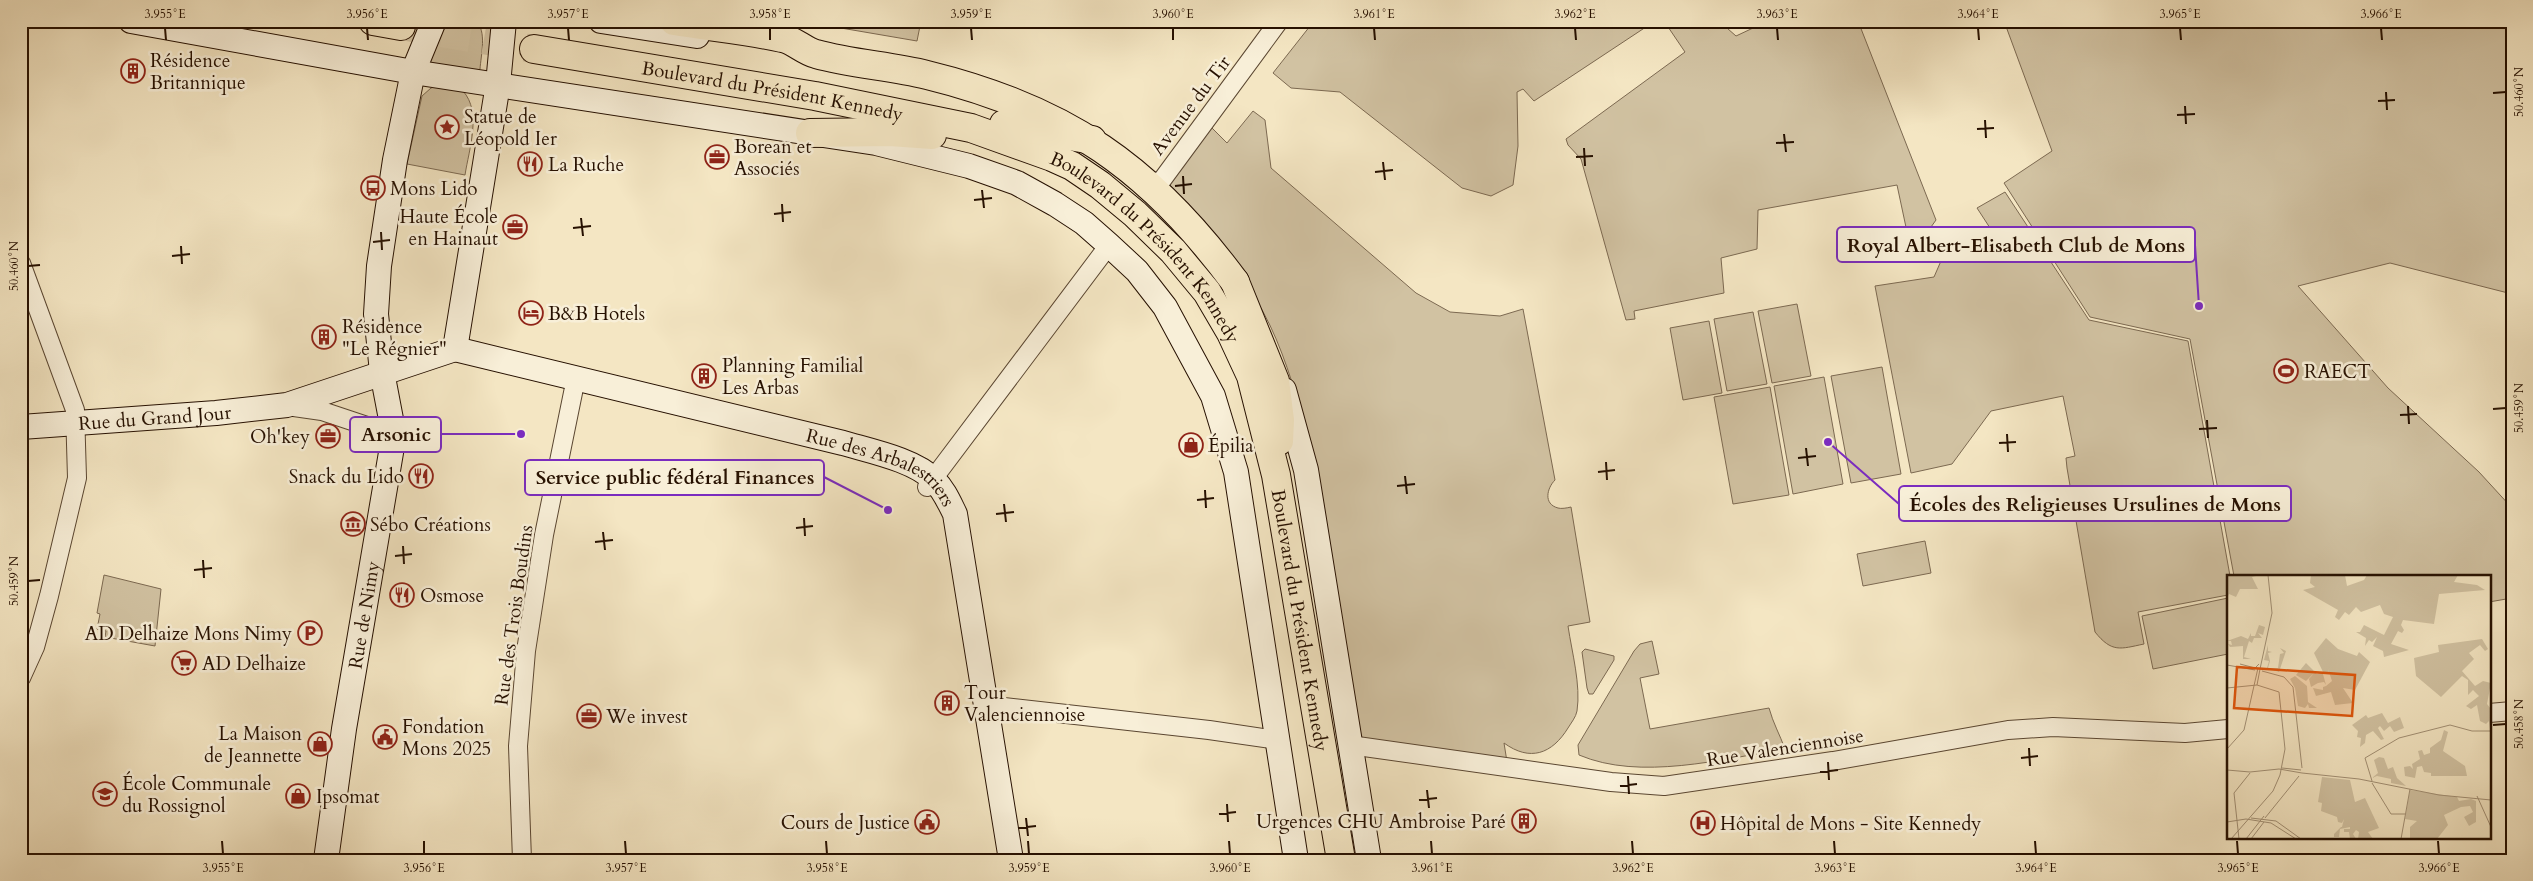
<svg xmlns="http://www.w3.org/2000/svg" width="2533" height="881" font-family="Cardo,serif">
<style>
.green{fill:#d1c2a2;stroke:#7c6951}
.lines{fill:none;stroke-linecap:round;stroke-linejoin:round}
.highway-tunnel{stroke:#d5c6a6;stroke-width:28;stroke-dasharray:28 14;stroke-linecap:butt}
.street-casing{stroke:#5a4631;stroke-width:20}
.secondary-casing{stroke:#261000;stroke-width:26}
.primary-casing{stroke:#261000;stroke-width:30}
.highway-casing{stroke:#261000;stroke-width:30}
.street{stroke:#f8efd8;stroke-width:18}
.secondary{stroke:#f8efd8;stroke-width:24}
.primary{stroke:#f4e6c3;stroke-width:28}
.highway{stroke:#f4e6c3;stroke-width:28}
.ticks{fill:none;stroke:#261000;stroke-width:2}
.labels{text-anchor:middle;stroke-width:5;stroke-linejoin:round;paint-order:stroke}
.poi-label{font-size:19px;fill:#261000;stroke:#f8efd8;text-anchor:start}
.street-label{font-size:19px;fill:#261000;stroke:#f8efd8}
.inset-road{fill:none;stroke:#a29075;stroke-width:1}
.view{fill:#de550b;fill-opacity:0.15;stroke:#de550b;stroke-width:2.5}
.inset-edge{fill:none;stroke:#261000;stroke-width:2.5}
.leader{fill:none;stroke:#7b2cbf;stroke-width:2}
.callout-dot{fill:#7b2cbf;stroke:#f8efd8;stroke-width:2}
.callout{fill:#f8efd8;stroke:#7b2cbf;stroke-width:2}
.callout-label{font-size:20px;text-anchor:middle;font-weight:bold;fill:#261000}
.neatline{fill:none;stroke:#261000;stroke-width:2}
.ticks-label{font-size:12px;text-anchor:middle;fill:#261000}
</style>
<rect width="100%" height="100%" fill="#f4e6c3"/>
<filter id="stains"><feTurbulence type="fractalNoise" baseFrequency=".004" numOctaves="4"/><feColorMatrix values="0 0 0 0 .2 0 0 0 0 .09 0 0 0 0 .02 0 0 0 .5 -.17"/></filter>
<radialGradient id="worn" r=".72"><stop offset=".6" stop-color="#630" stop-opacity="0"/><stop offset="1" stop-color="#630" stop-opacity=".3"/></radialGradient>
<g class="green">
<path d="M443,21h33c11,10 5,34 4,48l-5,4 -45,-8 -2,-5z"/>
<polygon points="800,21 921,21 917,41"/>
<polygon points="1314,21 1655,21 1534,101 1523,89 1517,92 1518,146 1513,185 1491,196 1462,188 1340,92 1291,88 1273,73"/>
<polygon points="1664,21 1719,21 1736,36 1768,21 1858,21 1936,220 1926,234 1927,256 1921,257 1916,245 1910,246 1897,185 1758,210 1757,249 1721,258 1724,293 1634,311 1635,319 1626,320 1581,159 1568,145 1566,139 1685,52"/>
<polygon points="2004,21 2512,21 2512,294 2390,263 2298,286 2388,388 2479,472 2512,508 2512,598 2489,602 2489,576 2234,576 2190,339 2090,317 2004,183 2052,151"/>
<path d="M440,85l23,6c19,21 6,58 2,84l-58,-11 15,-68 9,-8z"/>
<path d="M1253,111l12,9 6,48 145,125 34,19 50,4 23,-7 32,171c-8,8 -12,24 3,28 3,1 9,0 13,-1l19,115 -22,4c4,27 13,59 9,85 -1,6 -6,12 -9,17 -16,26 -38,34 -64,15l4,25 -147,-22 -60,-335c-12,-39 -24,-78 -46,-113l-93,-118 43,-59 22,22z"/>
<path d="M2005,192l84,128 99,21 42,235h-2v19l-90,17 6,32c-24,5 -32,9 -49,-12l-28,-164 -1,-10 9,-2 -12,-60 -72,15 -39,53 -41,9 -36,-187 59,-9 10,-23 48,-23 -15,-23z"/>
<polygon points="1797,304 1811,376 1772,383 1758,311"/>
<polygon points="1753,312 1767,384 1727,391 1714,319"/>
<polygon points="1709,321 1722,393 1683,400 1670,328"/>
<polygon points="1882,367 1901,474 1851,483 1831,376"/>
<polygon points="1824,377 1843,484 1793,494 1774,386"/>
<polygon points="1770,387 1789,495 1733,504 1714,397"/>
<polygon points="1925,541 1931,573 1863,586 1857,554"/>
<polygon points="104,575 161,589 155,646 105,637 106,631 97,629 100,614 97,613"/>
<polygon points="2228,598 2228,654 2153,669 2142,616"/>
<path d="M1652,641l7,33 -19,4 10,51 119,-21c4,15 11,27 16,41 -63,10 -145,32 -206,6l-1,-10 56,-94 6,-7z"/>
<polygon points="1585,649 1614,656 1614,660 1593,694 1589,694 1587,688 1582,652"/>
<polygon points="1449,854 1450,860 1418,860"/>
</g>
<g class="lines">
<polyline class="highway-tunnel" points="401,26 534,49"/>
<g class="street-casing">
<g id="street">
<polyline points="1150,184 1162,180 1279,21"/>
<polyline points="21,263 75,410 77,478 49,596 35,647 21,678"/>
<polyline points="287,406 322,411 394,435"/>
<polyline points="927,487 1109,245"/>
<polyline points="986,705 1209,730 1277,740"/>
<polyline points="2489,713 2512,711"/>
<polyline points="1350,745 1611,782 1664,786 1833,761 2008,730 2053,727 2185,733 2228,729"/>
<polyline points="522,860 518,746 526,651 544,535 576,378"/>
</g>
</g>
<g class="secondary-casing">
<g id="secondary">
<polyline points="131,21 413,72 876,143 969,166 1017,183 1055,204 1084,223 1109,245 1137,271 1165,307 1213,396 1236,472 1296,860"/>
<polyline points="601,21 697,36"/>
<path id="s1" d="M455,349l388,94c27,8 72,17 91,37 10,10 15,22 21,34l56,346"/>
<polyline points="455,349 498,84 504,21"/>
<polyline points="1284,390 1306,470 1369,860"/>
<path id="s2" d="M21,427l195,-14 71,-8 168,-56"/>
<path id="s3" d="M326,860l18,-131 50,-294 -12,-63 -6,-58 3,-48 16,-106 18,-88 21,-51"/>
</g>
</g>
<g class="primary-casing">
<path id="primary" d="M674,21c36,6 73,9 108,17 12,2 22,13 34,16 36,10 75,12 111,21 139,34 224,93 308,207"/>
</g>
<g class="highway-casing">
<g id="highway">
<polyline points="373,21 401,26"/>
<path id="s4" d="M534,49l281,47 156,32 81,29 20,9 28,19 35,29 38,37 34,41 24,41 20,43 25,99 65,385"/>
<polyline points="1004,124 1092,140"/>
<polyline points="810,133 890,132 932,135"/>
<polyline points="1235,282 1275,381 1280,420 1279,441"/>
</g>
</g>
<use href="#street" class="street"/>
<use href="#secondary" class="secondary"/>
<use href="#primary" class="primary"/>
<use href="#highway" class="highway"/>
</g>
<path class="ticks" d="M165,28l1,12M367,28l1,12M568,28l1,12M770,28v12M971,28l1,12M1173,28v12M1374,28l1,12M1575,28l1,12M1777,28l1,12M1978,28l1,12M2180,28l1,12M2381,28l1,12M2386,92l1,18M2493,93l13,-1M2378,101l17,-1M2185,106l1,18M2177,115l18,-1M1985,120l1,18M1977,129l17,-1M1784,134l2,18M1776,143l18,-1M1584,148l1,18M1576,157l17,-1M1383,162l2,18M1375,172l18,-2M1183,176l1,18M1175,186l17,-2M982,190l2,18M974,200l18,-2M782,204l1,18M774,214l17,-2M581,218l2,18M573,228l18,-2M381,232l1,18M373,242l17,-2M181,246l1,18M172,256l18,-2M28,266l12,-1M2408,406l1,18M2493,409l13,-1M2400,415l17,-1M2207,420l1,18M2199,429l18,-1M2007,434l1,18M1999,443l17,-1M1806,448l2,18M1798,458l18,-2M1606,462l1,18M1598,472l17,-2M1405,476l2,18M1397,486l18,-2M1205,490l1,18M1197,500l17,-2M1004,504l2,18M996,514l18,-2M804,518l1,18M796,528l17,-2M603,532l2,18M595,542l18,-2M403,546l1,18M395,556l17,-2M203,560l1,18M194,570l18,-2M28,581l12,-1M2493,725l13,-1M2029,748l1,18M2021,758l17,-2M1828,762l1,18M1820,772l18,-2M1628,776l1,18M1620,786l17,-2M1427,790l2,18M1419,800l18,-2M1227,804l1,18M1219,814l17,-2M1026,818l2,18M1018,828l18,-2M222,841l1,13M424,841v13M625,841l1,13M826,841l1,13M1028,841l1,13M1229,841l1,13M1431,841l1,13M1632,841l1,13M1834,841l1,13M2035,841l1,13M2237,841l1,13M2438,841l1,13"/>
<defs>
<g id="building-ring" transform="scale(1.25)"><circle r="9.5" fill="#f8efd8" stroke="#8f2418" stroke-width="1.5"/><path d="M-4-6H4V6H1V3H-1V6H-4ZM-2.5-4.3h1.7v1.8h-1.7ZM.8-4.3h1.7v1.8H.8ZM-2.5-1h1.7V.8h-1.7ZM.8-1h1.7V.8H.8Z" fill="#8f2418"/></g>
<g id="sight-ring" transform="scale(1.25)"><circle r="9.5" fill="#f8efd8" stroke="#8f2418" stroke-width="1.5"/><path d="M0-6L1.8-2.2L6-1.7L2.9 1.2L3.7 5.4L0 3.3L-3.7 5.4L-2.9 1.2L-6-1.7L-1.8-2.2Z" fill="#8f2418"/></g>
<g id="office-ring" transform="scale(1.25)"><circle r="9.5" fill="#f8efd8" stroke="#8f2418" stroke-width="1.5"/><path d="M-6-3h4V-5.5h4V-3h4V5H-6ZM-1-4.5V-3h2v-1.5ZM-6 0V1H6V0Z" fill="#8f2418"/></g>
<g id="restaurant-ring" transform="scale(1.25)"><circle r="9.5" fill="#f8efd8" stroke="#8f2418" stroke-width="1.5"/><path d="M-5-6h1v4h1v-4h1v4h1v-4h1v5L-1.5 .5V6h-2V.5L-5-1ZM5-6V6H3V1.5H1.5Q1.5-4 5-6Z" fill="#8f2418"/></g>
<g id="bus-ring" transform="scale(1.25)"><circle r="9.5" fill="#f8efd8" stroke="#8f2418" stroke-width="1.5"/><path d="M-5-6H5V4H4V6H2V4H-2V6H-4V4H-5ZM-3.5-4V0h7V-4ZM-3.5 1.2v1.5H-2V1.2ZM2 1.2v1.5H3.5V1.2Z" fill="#8f2418"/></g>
<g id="hotel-ring" transform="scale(1.25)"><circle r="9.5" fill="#f8efd8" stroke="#8f2418" stroke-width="1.5"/><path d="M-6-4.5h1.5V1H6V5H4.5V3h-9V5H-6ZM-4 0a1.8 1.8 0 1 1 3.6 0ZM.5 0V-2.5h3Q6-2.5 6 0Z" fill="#8f2418"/></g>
<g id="stadium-ring" transform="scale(1.25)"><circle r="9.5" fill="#f8efd8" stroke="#8f2418" stroke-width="1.5"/><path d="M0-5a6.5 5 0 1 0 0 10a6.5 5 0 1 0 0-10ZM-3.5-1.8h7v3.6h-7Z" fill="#8f2418"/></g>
<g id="shop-ring" transform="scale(1.25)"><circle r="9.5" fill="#f8efd8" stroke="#8f2418" stroke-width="1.5"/><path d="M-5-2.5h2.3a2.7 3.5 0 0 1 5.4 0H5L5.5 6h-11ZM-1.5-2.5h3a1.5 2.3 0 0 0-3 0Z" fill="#8f2418"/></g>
<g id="museum-ring" transform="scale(1.25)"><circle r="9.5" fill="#f8efd8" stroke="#8f2418" stroke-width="1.5"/><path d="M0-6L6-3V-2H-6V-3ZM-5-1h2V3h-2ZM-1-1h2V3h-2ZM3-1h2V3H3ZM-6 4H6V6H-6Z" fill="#8f2418"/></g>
<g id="parking-ring" transform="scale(1.25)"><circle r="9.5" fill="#f8efd8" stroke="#8f2418" stroke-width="1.5"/><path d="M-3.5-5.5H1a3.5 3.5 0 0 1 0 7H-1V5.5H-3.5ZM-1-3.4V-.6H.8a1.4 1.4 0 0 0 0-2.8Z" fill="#8f2418"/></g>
<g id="supermarket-ring" transform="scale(1.25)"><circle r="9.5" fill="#f8efd8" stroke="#8f2418" stroke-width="1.5"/><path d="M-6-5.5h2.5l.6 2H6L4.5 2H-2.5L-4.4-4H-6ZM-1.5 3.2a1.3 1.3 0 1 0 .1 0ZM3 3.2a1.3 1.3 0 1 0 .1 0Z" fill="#8f2418"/></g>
<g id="civic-ring" transform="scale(1.25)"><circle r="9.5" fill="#f8efd8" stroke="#8f2418" stroke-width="1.5"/><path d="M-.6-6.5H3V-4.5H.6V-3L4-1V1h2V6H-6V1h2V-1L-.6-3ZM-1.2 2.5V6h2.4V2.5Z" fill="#8f2418"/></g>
<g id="school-ring" transform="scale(1.25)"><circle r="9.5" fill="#f8efd8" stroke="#8f2418" stroke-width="1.5"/><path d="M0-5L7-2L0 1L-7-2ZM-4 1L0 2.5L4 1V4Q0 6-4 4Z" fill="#8f2418"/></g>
<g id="hospital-ring" transform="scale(1.25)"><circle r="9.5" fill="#f8efd8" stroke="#8f2418" stroke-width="1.5"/><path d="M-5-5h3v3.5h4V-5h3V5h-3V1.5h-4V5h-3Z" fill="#8f2418"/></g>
</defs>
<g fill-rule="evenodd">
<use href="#building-ring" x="133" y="71"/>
<use href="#sight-ring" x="447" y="127"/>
<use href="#office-ring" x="717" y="157"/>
<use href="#restaurant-ring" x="530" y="164"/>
<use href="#bus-ring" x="373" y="188"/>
<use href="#office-ring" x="515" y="227"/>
<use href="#hotel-ring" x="531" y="313"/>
<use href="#building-ring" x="324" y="337"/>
<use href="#stadium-ring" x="2286" y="371"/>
<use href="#building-ring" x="704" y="376"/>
<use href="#office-ring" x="328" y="436"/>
<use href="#shop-ring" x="1191" y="445"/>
<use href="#restaurant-ring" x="421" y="476"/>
<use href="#museum-ring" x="353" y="524"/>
<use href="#restaurant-ring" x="402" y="595"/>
<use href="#parking-ring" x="310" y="633"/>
<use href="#supermarket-ring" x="184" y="663"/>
<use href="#building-ring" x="947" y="703"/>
<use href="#office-ring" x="589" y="716"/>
<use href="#civic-ring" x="385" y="737"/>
<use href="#shop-ring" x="320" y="744"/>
<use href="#school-ring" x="105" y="794"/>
<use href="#shop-ring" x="298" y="796"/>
<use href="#building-ring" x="1524" y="821"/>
<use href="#civic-ring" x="927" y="822"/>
<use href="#hospital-ring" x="1703" y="823"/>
</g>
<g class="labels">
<g class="poi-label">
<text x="150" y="67">Résidence<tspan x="150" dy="22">Britannique</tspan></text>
<text x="464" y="123">Statue de<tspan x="464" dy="22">Léopold Ier</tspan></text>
<text x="734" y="153">Borean et<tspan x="734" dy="22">Associés</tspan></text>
<text x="548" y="171">La Ruche</text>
<text x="390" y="195">Mons Lido</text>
<text x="498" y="223" text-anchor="end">Haute École<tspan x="498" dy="22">en Hainaut</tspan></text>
<text x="548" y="320">B&amp;B Hotels</text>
<text x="342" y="333">Résidence<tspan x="342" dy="22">"Le Régnier"</tspan></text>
<text x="722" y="372">Planning Familial<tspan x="722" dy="22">Les Arbas</tspan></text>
<text x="2304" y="378">RAECT</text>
<text x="310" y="443" text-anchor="end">Oh'key</text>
<text x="1208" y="452">Épilia</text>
<text x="404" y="483" text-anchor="end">Snack du Lido</text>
<text x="370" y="531">Sébo Créations</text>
<text x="420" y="602">Osmose</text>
<text x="292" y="640" text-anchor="end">AD Delhaize Mons Nimy</text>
<text x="202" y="670">AD Delhaize</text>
<text x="964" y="699">Tour<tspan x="964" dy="22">Valenciennoise</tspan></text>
<text x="606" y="723">We invest</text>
<text x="402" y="733">Fondation<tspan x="402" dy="22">Mons 2025</tspan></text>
<text x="302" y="740" text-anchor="end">La Maison<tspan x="302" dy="22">de Jeannette</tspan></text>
<text x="122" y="790">École Communale<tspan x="122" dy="22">du Rossignol</tspan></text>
<text x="316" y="803">Ipsomat</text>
<text x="1506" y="828" text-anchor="end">Urgences CHU Ambroise Paré</text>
<text x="910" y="829" text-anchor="end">Cours de Justice</text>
<text x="1720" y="830">Hôpital de Mons - Site Kennedy</text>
</g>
<g class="street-label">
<text dy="7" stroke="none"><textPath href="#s4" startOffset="242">Boulevard du Président Kennedy</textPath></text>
<text transform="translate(1190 105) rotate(-53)" y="7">Avenue du Tir</text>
<text dy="7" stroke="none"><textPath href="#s4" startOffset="662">Boulevard du Président Kennedy</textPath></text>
<text dy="7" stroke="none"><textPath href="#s2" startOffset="134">Rue du Grand Jour</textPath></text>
<text dy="7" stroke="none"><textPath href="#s1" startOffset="445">Rue des Arbalestriers</textPath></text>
<text dy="7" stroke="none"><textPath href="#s3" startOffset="248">Rue de Nimy</textPath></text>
<text transform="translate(513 615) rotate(-82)" y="7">Rue des Trois Boudins</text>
<text dy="7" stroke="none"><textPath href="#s4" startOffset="1082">Boulevard du Président Kennedy</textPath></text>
<text transform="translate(1785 747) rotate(-9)" y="7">Rue Valenciennoise</text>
</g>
</g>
<g transform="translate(2227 575)">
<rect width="264" height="264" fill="#f4e6c3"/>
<path d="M0,0h33l-8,2 6,12h-18l-4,8 -7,-3 -2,4zM84,0h34l2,11 17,-6 3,-5h91l-4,7 23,3 8,5 -46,4 -5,30 -31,-4 -2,5 3,5 -2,3 -4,-2 -7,13 18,6 -25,7 -1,-6 -10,-5 4,-9 -5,5 -3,-2 -4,6 1,-8 -10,-6h4l4,-7 20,10 9,-18 -9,-3 -4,-9 -19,7 -5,-5 -7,8 -4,-3 -6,8 -4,-3 3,-7 -35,-20 12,-3 -5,-4zM32,50l6,2 -2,8 -5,-2 4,5h-8l-2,5 -3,-2 -5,16 7,2h-8v-13l-13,1 -2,-3 4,1 -1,-4h-4l14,-5 7,3 3,-6v3h4zM99,63l12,11 19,7 2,-4 11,10 -15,28 -12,-2 10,15 -18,2 -4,-13 -15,4 -3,-8 10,2v-3l3,-1 6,-5 -4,-12 1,4 -6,1 3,11 -2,-3 -6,1 -7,4 -2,-8 5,-6 -8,8 -10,-6 10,-12 11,11 6,-2 -9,-19zM255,64l6,10 -3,2 -5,-6 -11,8 5,6 -12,12 13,15 8,-5 8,2 -4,21 4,5 -1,21 -1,-9 -3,3 -6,-3 -3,-16 -6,4 -5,-3 13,-10 -6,-6 -5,5v-15l-6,-4 -21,21 -25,-21 -2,-18 25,-6 -1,-7zM41,70v6l4,1 -4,1 2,8 -2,7h10l2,-14 4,-1 -4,-5 6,3 -7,21 -12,-4 2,-7 -5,-1zM68,101l12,10 1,16 9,6h-8l-1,-4 -3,4 -7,-2 -3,-18 -5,-9zM155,138l6,10 12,-6 4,11 -10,4 -4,-6 -6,5 -4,-5 -2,2 6,11 -3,1 -8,-9 -7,4 -1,8 -5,4 1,-9 -4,-1 1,-6 -6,-6 14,-10 2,3zM217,155l4,2 -5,19 22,15 2,10h-36v-3l-7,-1 -2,-6 -5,1 -2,11 -10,-2 -1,-9 6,-1 3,3 -1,-5 8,-5 -2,-8 4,-1 2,5 6,-2v-5l11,-8zM152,182l5,1 4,11 5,-2 4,11 9,8 -15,-3v-4l-14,-3 -5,2 6,-5 -4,-13zM95,202l28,3 5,22 10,-4 14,30 -11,4 5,7h-15l1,-7 -3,-2 -3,4 3,5h-6l-1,-7h-5v-3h6v-2l-10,2 -1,8h-5v-3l7,-7h1l2,-8 -2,4 -4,-1 -1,-5 -16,-6 1,-8 -4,-1zM183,215l47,7 2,4 12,-2 5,2v21l-7,4 -5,-9 9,-5 -3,-6 -9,1 -17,8 4,10 -11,14h-27v-12l7,-6 -12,-2z" fill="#d1c2a2"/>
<path class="inset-road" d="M13,89l15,4 4,-4M0,90l28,5M33,94l12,-56 -4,-38M35,96l22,6 9,10 9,81M30,110l3,-16M0,113l30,-3 22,7 6,57 -5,26 -7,16 -42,48M0,174l17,-19 14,-62M55,193l19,2M0,195l23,2 29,-3 23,4M75,198l57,6 80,16 52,5M145,206l-7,-23 34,-20 51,-13 22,6h19M145,208l19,31h14M7,218l5,46M7,218l16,-20M250,221l14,31M24,243l25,3 25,18M38,243l34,-42M0,247l19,-3 25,4 25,16M19,264l18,-23M24,264l13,-17M174,264l9,-50"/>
<path class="view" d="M10,92l118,8 -3,41 -118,-8z"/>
<rect width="264" height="264" class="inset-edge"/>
</g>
<path class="leader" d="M2199 306L2195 245M521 434L441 434M888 510L824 477M1828 442L1899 504"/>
<g class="callout-dot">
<circle cx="2199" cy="306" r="5"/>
<circle cx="521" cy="434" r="5"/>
<circle cx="888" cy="510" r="5"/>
<circle cx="1828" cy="442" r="5"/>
</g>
<g class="callout">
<rect x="1837" y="227" width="358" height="35" rx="5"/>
<rect x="350" y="417" width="91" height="35" rx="5"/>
<rect x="525" y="460" width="299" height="35" rx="5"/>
<rect x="1899" y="486" width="392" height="35" rx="5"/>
</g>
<g class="callout-label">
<text x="2016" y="252">Royal Albert-Elisabeth Club de Mons</text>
<text x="396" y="441">Arsonic</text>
<text x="675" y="484">Service public fédéral Finances</text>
<text x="2095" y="511">Écoles des Religieuses Ursulines de Mons</text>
</g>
<rect width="2533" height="881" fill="none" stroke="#f4e6c3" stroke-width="55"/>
<rect x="28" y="28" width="2478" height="826" class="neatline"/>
<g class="ticks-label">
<text x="165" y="18">3.955°E</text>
<text x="367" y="18">3.956°E</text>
<text x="568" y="18">3.957°E</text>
<text x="770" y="18">3.958°E</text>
<text x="971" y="18">3.959°E</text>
<text x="1173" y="18">3.960°E</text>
<text x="1374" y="18">3.961°E</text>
<text x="1575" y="18">3.962°E</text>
<text x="1777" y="18">3.963°E</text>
<text x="1978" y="18">3.964°E</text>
<text x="2180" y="18">3.965°E</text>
<text x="2381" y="18">3.966°E</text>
<text transform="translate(2519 92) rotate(-90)" y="4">50.460°N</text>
<text transform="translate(14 266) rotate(-90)" y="4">50.460°N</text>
<text transform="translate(2519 408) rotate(-90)" y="4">50.459°N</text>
<text transform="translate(14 581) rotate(-90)" y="4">50.459°N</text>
<text transform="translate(2519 724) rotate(-90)" y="4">50.458°N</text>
<text x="223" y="872">3.955°E</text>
<text x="424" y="872">3.956°E</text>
<text x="626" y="872">3.957°E</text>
<text x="827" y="872">3.958°E</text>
<text x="1029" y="872">3.959°E</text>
<text x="1230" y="872">3.960°E</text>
<text x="1432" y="872">3.961°E</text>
<text x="1633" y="872">3.962°E</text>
<text x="1835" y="872">3.963°E</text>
<text x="2036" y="872">3.964°E</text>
<text x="2238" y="872">3.965°E</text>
<text x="2439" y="872">3.966°E</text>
</g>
<rect width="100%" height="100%" filter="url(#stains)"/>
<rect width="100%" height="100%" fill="url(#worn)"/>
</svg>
